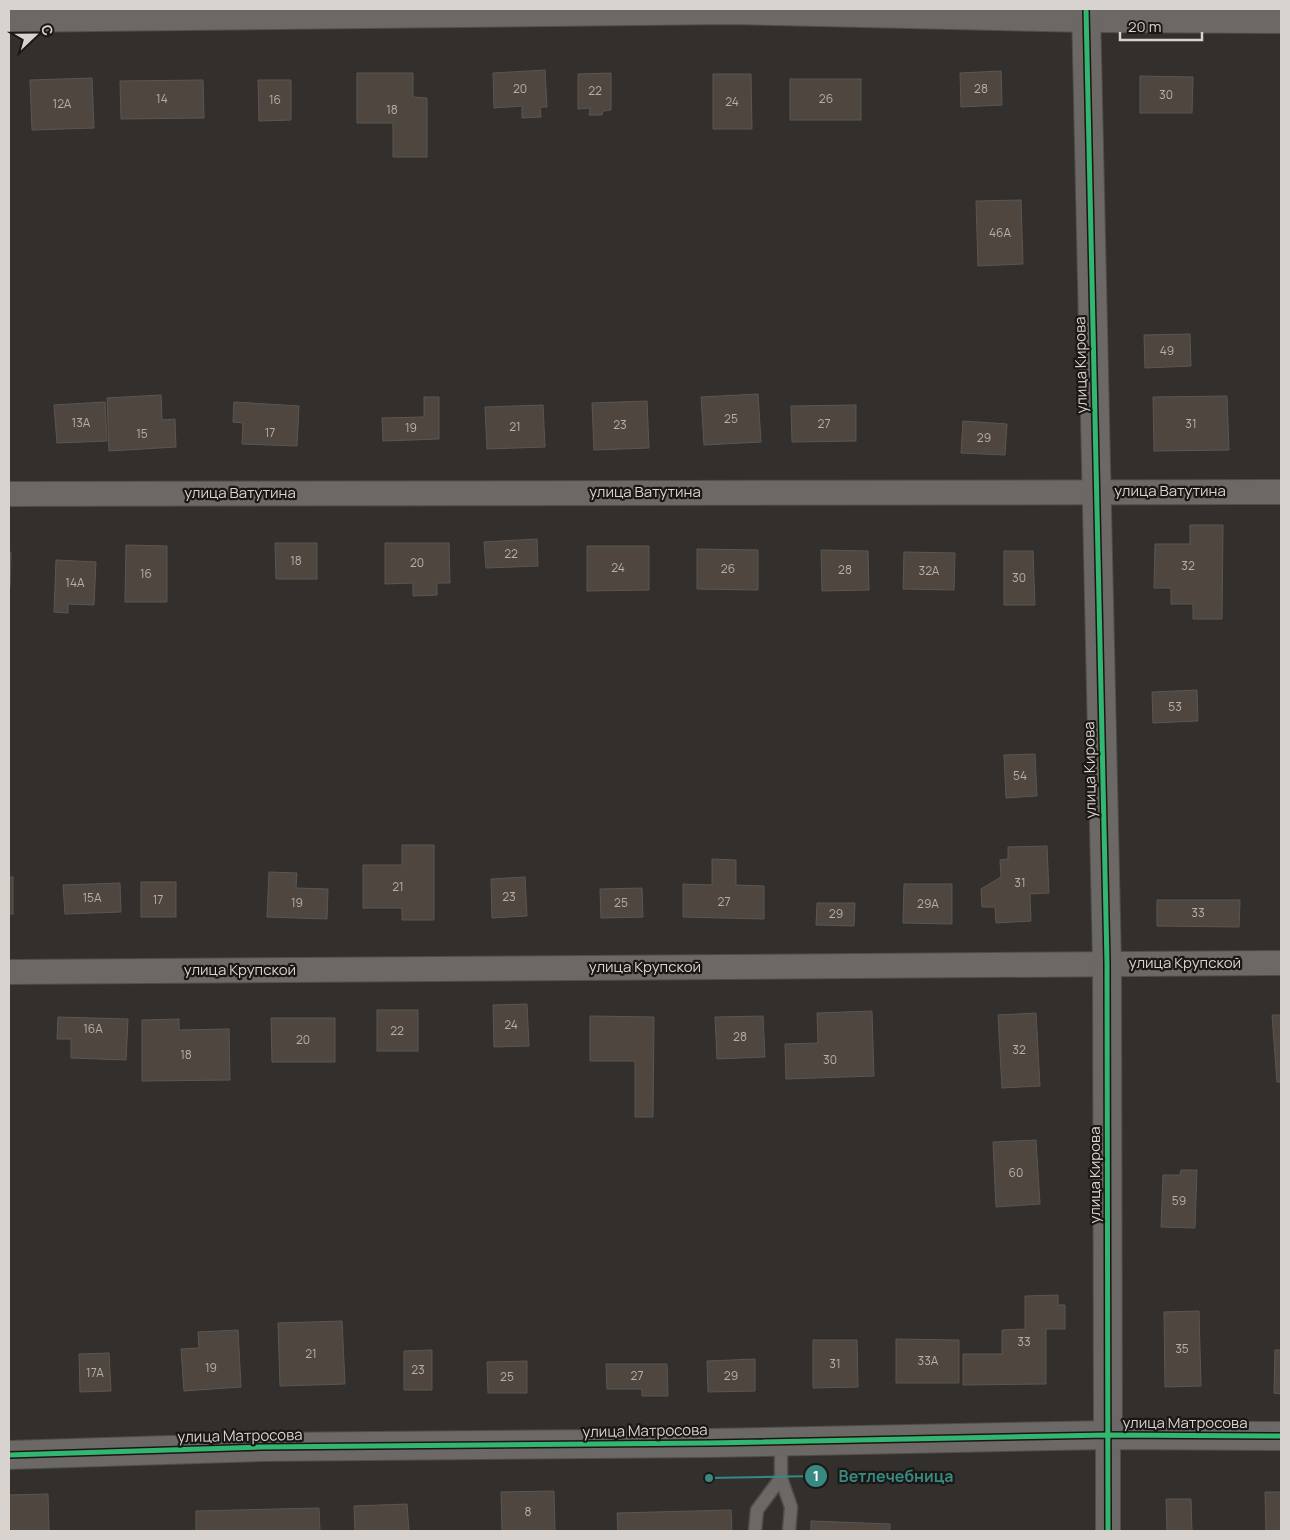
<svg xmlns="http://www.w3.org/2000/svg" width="1290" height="1540" font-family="Manrope,sans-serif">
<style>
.building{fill:#4f4640;stroke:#5a5653}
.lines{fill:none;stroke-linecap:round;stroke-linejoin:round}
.service-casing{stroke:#504c49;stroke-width:15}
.minor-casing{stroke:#504c49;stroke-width:26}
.tertiary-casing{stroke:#504c49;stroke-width:30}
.service{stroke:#6b6865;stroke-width:12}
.minor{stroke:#6b6865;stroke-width:24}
.tertiary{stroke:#6b6865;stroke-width:28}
.cycleway-casing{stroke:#1b1715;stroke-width:8}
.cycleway{stroke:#33b770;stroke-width:5}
.labels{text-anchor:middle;stroke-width:4.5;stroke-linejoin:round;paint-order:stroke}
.number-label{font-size:12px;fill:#b6b0ab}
.street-label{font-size:15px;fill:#d8d3cf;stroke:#1b1715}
.leader{fill:none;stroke:#378981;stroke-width:2}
.callout-dot{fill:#378981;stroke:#1b1715;stroke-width:2}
.mark-label{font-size:15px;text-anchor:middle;font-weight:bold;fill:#fff}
.callout-label{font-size:16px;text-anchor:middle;font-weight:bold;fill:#378981;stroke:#1b1715;stroke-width:4.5;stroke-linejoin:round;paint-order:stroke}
</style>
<rect width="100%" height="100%" fill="#332f2c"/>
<g class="building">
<polygon points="545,70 547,107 540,107 541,117 522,118 522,106 494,108 493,73"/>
<polygon points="1001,71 1002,105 961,107 960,73"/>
<polygon points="357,73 413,73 413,97 427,98 427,157 393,157 393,123 357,123"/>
<polygon points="611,73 611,110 603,111 602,115 589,115 590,108 578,109 578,74"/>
<polygon points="713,74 751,74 752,129 713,129"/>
<polygon points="1140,76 1193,77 1192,113 1140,113"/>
<polygon points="92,78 94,128 32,130 30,80"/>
<rect x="790" y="79" width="71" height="41"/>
<polygon points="203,80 204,118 121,119 120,81"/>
<polygon points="258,80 291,80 291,120 259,121"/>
<polygon points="1021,200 1023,264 978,266 976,201"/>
<polygon points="1190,334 1191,366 1145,368 1144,335"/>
<polygon points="758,394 761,442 704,445 701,397"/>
<polygon points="161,395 162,420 175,419 176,447 109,451 107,398"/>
<polygon points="1227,396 1229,450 1154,451 1153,397"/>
<polygon points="424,397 439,397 439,439 383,441 382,418 424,417"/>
<polygon points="647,401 649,448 594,450 592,403"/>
<polygon points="105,402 107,441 57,443 54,405"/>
<polygon points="234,402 299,406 297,446 242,444 243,423 233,422"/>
<polygon points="543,405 545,447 487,449 485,407"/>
<polygon points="856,405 856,441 792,442 791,406"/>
<polygon points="963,421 1007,424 1005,455 961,453"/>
<polygon points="1190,525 1223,525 1222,619 1193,619 1193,604 1171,604 1171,588 1154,588 1155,544 1190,544"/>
<polygon points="537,539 538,566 486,568 484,542"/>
<polygon points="275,543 317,543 317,579 276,579"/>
<polygon points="385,543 449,543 450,583 437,583 437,595 413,596 413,583 385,584"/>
<polygon points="126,545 167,546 167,602 125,602"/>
<polygon points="587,546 649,546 649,590 587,591"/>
<polygon points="697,549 758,550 758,590 697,589"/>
<polygon points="821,550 868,551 869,590 822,591"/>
<polygon points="1004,551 1033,551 1035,605 1004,605"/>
<polygon points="9,552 11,552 10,587 9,587"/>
<polygon points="904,552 955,553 954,590 903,589"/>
<polygon points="56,560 96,562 94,605 68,604 68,613 54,612"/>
<polygon points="1197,690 1198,721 1153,723 1152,692"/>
<polygon points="1035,754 1037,796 1006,798 1004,755"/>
<polygon points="402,845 434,845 434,920 402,920 402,908 363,908 363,865 402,865"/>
<polygon points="1047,846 1049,893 1030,894 1031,921 996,923 995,907 982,907 981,889 1001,877 1000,860 1008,859 1008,847"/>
<polygon points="712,859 736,860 736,885 764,886 764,919 683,917 683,884 712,885"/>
<polygon points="269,872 297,873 296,888 328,889 327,919 267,917"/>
<rect x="9" y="877" width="4" height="37"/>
<polygon points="525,877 527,916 492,918 491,879"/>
<rect x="141" y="882" width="35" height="35"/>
<polygon points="120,883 121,912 65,914 63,885"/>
<polygon points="904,884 952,884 952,924 903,923"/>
<polygon points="642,888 643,917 601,918 600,889"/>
<polygon points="1157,900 1240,900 1239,927 1157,926"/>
<polygon points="817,903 855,903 854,926 816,925"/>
<polygon points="527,1004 529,1046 494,1047 493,1005"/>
<rect x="377" y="1010" width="41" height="41"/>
<polygon points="872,1011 874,1076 786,1079 785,1044 818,1043 817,1013"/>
<polygon points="1036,1013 1040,1086 1002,1088 998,1015"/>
<polygon points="1272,1015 1281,1015 1281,1082 1277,1082"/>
<polygon points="590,1016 654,1017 653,1117 635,1117 635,1061 590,1061"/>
<polygon points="763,1016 765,1057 717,1059 715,1017"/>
<polygon points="58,1017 128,1019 126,1060 71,1058 71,1039 57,1039"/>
<polygon points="271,1018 335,1018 335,1062 272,1062"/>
<polygon points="179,1019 179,1030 229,1029 230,1080 142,1081 142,1020"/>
<polygon points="1036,1140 1040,1204 996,1207 993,1142"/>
<polygon points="1181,1170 1197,1170 1195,1228 1161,1227 1163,1175 1180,1175"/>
<polygon points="1058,1295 1058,1305 1065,1305 1065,1329 1046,1329 1046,1384 963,1385 963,1354 1002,1354 1002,1330 1025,1329 1025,1296"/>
<polygon points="1199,1311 1201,1386 1165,1387 1164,1312"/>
<polygon points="342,1321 345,1384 280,1386 278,1323"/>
<polygon points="238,1330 241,1387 184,1391 181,1349 199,1348 198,1332"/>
<polygon points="896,1339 959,1340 959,1383 896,1383"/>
<polygon points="813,1340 857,1340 858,1387 813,1388"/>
<polygon points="432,1350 432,1390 404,1390 404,1351"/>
<polygon points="1275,1350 1281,1350 1281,1394 1274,1393"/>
<polygon points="109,1353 111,1391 80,1392 79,1354"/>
<polygon points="755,1359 755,1391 708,1392 707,1361"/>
<polygon points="527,1361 527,1393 488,1393 487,1362"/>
<polygon points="606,1364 667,1364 668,1396 642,1396 642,1389 607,1389"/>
<polygon points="554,1491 555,1531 502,1531 501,1492"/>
<polygon points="1265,1492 1281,1492 1281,1531 1266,1531"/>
<polygon points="48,1494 49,1531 9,1531 9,1495"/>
<polygon points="1166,1499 1191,1499 1192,1531 1167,1531"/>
<polygon points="407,1504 409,1531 355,1531 354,1506"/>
<polygon points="319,1508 320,1531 196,1531 196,1511"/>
<polygon points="731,1510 732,1531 618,1531 617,1513"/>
<polygon points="811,1521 890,1524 890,1531 811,1531"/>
</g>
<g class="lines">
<g class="service-casing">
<g id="service">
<polyline points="781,1442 781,1478 791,1507 789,1531"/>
<polyline points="755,1531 757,1510 781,1478"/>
</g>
</g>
<g class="minor-casing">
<g id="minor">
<polyline points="9,20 730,12 1087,20 1281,21"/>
<polyline points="9,494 1281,492"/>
<polyline points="9,972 1281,963"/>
<polyline points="1108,1531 1108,1435"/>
</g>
</g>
<g class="tertiary-casing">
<g id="tertiary">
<polyline points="1086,9 1107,963 1108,1435"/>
<polyline points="9,1455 262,1447 710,1443 1108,1435 1281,1436"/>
</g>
</g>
<use href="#service" class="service"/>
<use href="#minor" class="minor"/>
<use href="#tertiary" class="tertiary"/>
<g class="cycleway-casing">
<g id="cycleway">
<polyline points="1086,9 1107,963 1108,1531"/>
<polyline points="9,1455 262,1447 710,1443 1108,1435 1281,1436"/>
</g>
</g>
<use href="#cycleway" class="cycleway"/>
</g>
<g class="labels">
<g class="number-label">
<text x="520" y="93">20</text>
<text x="981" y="93">28</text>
<text x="595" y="95">22</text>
<text x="1166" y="99">30</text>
<text x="162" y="103">14</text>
<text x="826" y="103">26</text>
<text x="275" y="104">16</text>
<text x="732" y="106">24</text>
<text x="62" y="108">12А</text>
<text x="392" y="114">18</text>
<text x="1000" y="237">46А</text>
<text x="1167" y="355">49</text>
<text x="731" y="423">25</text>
<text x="81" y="427">13А</text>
<text x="824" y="428">27</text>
<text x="1191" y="428">31</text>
<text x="620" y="429">23</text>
<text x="515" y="431">21</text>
<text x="411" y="432">19</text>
<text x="270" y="437">17</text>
<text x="142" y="438">15</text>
<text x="984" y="442">29</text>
<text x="511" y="558">22</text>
<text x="296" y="565">18</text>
<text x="417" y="567">20</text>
<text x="1188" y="570">32</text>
<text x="618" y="572">24</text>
<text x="728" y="573">26</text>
<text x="845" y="574">28</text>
<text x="929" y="575">32А</text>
<text x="146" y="578">16</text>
<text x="1019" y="582">30</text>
<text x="75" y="587">14А</text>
<text x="1175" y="711">53</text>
<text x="1020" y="780">54</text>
<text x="1020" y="887">31</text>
<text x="398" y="891">21</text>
<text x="509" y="901">23</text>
<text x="92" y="902">15А</text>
<text x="158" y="904">17</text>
<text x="724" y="906">27</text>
<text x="297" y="907">19</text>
<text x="621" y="907">25</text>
<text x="928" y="908">29А</text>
<text x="1198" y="917">33</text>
<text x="836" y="918">29</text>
<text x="511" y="1029">24</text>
<text x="93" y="1033">16А</text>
<text x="397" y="1035">22</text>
<text x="740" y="1041">28</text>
<text x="303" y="1044">20</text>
<text x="1019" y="1054">32</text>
<text x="186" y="1059">18</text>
<text x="830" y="1064">30</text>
<text x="1016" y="1177">60</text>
<text x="1179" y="1205">59</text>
<text x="1024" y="1346">33</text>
<text x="1182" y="1353">35</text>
<text x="311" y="1358">21</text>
<text x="928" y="1365">33А</text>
<text x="835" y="1368">31</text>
<text x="211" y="1372">19</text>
<text x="418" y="1374">23</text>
<text x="95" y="1377">17А</text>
<text x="637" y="1380">27</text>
<text x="731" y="1380">29</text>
<text x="507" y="1381">25</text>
<text x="528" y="1516">8</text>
</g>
<g class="street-label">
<text transform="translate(1081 365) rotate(-91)" y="5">улица Кирова</text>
<text x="1170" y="496">улица Ватутина</text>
<text x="645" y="497">улица Ватутина</text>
<text x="240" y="498">улица Ватутина</text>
<text transform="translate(1090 770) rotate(-91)" y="5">улица Кирова</text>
<text x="1185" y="968">улица Крупской</text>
<text x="645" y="972">улица Крупской</text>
<text x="240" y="975">улица Крупской</text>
<text transform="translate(1095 1175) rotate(-90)" y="5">улица Кирова</text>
<text x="1185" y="1428">улица Матросова</text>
<text transform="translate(645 1431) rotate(-1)" y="5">улица Матросова</text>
<text transform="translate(240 1436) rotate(-1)" y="5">улица Матросова</text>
</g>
</g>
<path class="leader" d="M709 1478L816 1476"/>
<g class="callout-dot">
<circle cx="709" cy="1478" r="5"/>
<circle cx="816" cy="1476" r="12"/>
</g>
<g class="mark-label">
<text x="816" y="1481">1</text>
</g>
<g class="callout-label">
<text x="896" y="1482">Ветлечебница</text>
</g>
<rect width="1290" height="1540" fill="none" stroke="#d8d3cf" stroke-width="20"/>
<g transform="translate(35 35) rotate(68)" stroke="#1b1715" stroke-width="4" paint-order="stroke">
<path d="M0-4L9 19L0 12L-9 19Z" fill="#d8d3cf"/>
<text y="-8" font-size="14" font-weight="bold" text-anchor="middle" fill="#d8d3cf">С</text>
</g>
<path d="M1120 32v8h82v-8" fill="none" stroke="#d8d3cf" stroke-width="2.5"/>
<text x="1128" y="32" font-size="15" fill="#d8d3cf" stroke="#1b1715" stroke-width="4" paint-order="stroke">20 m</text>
</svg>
